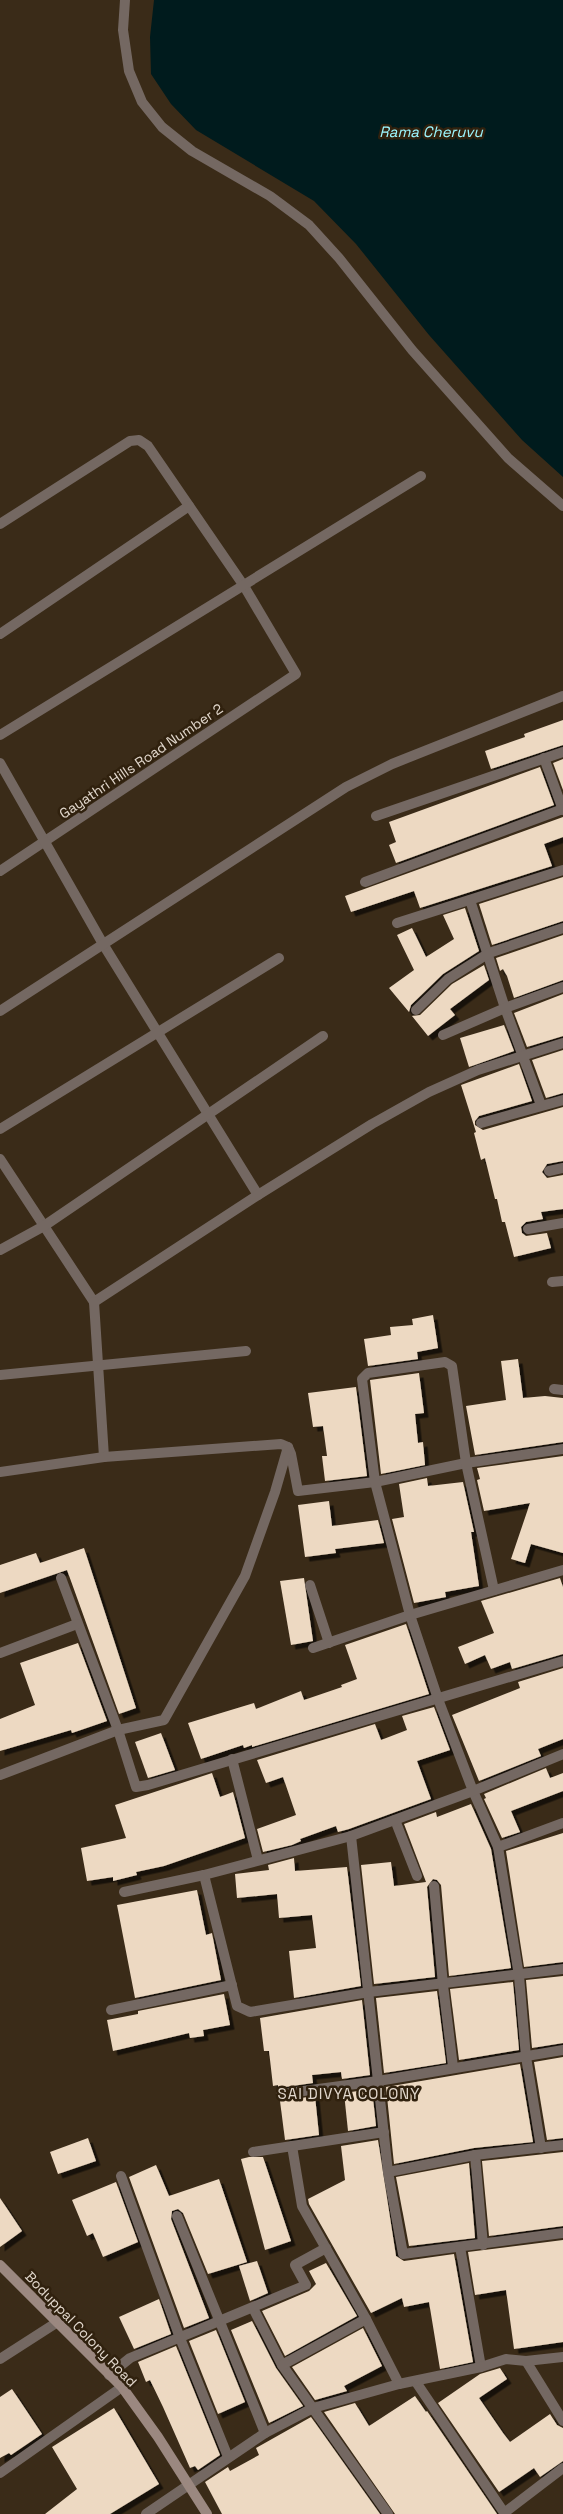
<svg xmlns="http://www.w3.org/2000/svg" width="563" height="2514" font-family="'Space Grotesk',sans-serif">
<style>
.water{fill:#001b1d}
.building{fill:#edd9c2;filter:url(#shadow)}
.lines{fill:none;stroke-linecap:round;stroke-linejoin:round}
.street{stroke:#746862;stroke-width:10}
.secondary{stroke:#9b8880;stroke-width:10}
.labels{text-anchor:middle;stroke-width:5;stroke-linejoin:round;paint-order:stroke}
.street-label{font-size:14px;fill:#e2d8cd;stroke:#30210e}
.water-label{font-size:15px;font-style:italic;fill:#9cf5fe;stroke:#30210e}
.neighbourhood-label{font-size:15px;letter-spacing:1px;fill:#e2d8cd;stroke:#30210e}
</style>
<defs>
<filter id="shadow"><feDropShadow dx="4.5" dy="4.5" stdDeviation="0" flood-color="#0009"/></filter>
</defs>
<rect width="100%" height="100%" fill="#3a2b18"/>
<polygon class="water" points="154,0 563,0 563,477 522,440 429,335 356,244 314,201 196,130 171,104 151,74 150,37"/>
<g class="building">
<polygon points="563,720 563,745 491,769 485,751 525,737 524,734"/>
<polygon points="563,759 563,790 553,763"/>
<polygon points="540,767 554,805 396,863 389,845 396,842 389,822"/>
<polygon points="563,817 563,837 544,844 552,866 420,908 414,891 351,912 345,896"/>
<polygon points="563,877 563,921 492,945 479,904"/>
<polygon points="465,908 479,951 443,974 411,1005 409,1012 389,988 414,970 397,935 412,928 426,957 454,939 443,915"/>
<polygon points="563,935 563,980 514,998 507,976 503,969 500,971 496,958"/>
<polygon points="484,965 489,980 450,1009 455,1015 428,1036 412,1016 420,1015 452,984"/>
<polygon points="563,994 563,1036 527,1047 514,1013"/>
<polygon points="504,1025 514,1051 469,1067 460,1038"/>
<polygon points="563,1050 563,1093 546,1098 532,1060"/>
<polygon points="519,1064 532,1101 479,1116 475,1121 475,1125 483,1130 563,1107 563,1161 547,1164 542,1172 547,1178 563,1175 563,1209 541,1212 543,1219 526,1222 521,1227 522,1233 526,1236 547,1233 551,1248 514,1257 505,1222 502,1222 497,1199 495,1199 485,1158 481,1160 474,1133 476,1132 461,1085"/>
<polygon points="433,1315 438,1348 417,1352 418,1359 368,1366 364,1339 391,1335 390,1327 413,1325 412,1319"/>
<polygon points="518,1359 523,1398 545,1396 563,1398 563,1442 475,1455 466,1406 506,1400 501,1361"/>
<polygon points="419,1373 424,1413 415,1414 418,1443 423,1442 425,1465 381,1474 370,1380"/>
<polygon points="356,1387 367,1476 325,1481 322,1456 327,1456 323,1426 313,1427 308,1393"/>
<polygon points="563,1456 563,1553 531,1544 525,1563 511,1559 530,1503 484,1511 477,1480 480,1479 477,1468"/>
<polygon points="427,1478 428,1486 463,1482 474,1532 471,1532 479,1586 445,1592 446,1597 414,1603 392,1519 404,1517 399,1484"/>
<polygon points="329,1501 332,1526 378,1520 384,1543 335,1549 336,1553 305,1557 298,1505"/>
<polygon points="84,1548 136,1708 119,1714 67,1570 0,1593 0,1565 36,1553 40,1563"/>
<polygon points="304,1578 313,1641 291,1645 280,1581"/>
<polygon points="560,1578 563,1587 563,1654 512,1669 510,1662 491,1669 485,1655 465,1664 458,1647 494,1633 481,1601"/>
<polygon points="406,1624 429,1694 252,1747 252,1745 244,1748 243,1745 201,1759 188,1723 254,1703 256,1709 301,1691 304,1700 342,1687 341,1685 357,1679 345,1645"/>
<polygon points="78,1643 107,1721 72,1733 71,1730 0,1751 0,1719 35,1705 20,1663"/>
<polygon points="563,1668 563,1739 538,1749 541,1756 479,1781 452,1715 520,1688 518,1682"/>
<polygon points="434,1707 450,1750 417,1761 431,1799 349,1829 338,1832 336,1826 300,1839 301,1841 292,1845 263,1852 257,1829 296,1815 283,1777 266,1783 257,1760 375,1724 381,1740 407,1730 402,1716"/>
<polygon points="161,1733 175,1770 148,1778 135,1742"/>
<polygon points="546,1768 550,1778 563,1773 563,1791 511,1811 520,1832 502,1838 484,1799 486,1798 484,1794"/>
<polygon points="212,1773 220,1797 233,1792 245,1838 164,1866 136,1872 137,1875 113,1881 113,1877 87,1881 81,1848 126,1838 115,1805"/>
<polygon points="471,1804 491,1849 511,1968 449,1976 441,1885 437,1880 433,1879 427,1887 435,1977 374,1984 361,1865 391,1862 394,1886 426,1882 404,1824 436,1812 437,1817"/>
<polygon points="563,1833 563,1962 524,1967 506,1851"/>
<polygon points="294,1858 295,1871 347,1867 361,1986 294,1998 289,1951 316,1948 312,1915 279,1918 277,1894 237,1898 235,1874 269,1870 268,1865"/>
<polygon points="197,1890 206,1935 212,1933 221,1980 135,1998 117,1905"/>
<polygon points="563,1976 563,2043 532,2048 526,1980"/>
<polygon points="513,1982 519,2050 459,2060 450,1989"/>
<polygon points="437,1991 446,2063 384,2073 376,1998"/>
<polygon points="224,1994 230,2025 203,2030 204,2036 190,2038 189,2033 113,2051 107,2020 138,2014 138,2011"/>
<polygon points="362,2000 370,2075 342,2079 341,2072 312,2075 313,2083 278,2088 278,2085 273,2086 269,2051 264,2051 260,2018"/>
<polygon points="563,2057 563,2138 547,2140 534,2062"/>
<polygon points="520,2064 533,2142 474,2148 394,2164 386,2087"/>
<polygon points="372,2089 376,2126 348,2131 344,2093"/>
<polygon points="315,2096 319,2135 285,2140 280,2101"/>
<polygon points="88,2138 96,2161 58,2174 50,2152"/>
<polygon points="378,2140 396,2256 404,2261 454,2254 473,2362 440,2369 429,2302 404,2307 402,2298 371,2313 309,2204 308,2199 345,2180 341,2146"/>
<polygon points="563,2152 563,2226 489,2236 482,2161"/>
<polygon points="249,2157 263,2157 291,2241 265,2250 241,2159"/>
<polygon points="469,2163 475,2238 409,2246 396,2177"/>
<polygon points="156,2165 169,2196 219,2179 247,2262 208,2274 183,2213 178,2209 172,2211 171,2219 209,2318 184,2328 129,2177"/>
<polygon points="116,2182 138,2242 103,2257 93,2233 87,2236 72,2200"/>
<polygon points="0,2198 22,2231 0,2247"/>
<polygon points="563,2240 563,2342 514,2349 506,2290 475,2295 468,2252"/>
<polygon points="257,2261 268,2293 250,2301 239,2266"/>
<polygon points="326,2263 357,2316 285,2356 262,2311 309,2291 316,2284 309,2271"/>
<polygon points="159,2299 171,2334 134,2349 119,2317"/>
<polygon points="252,2321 276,2368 303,2406 269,2423 231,2330"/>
<polygon points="363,2328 382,2366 344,2386 347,2391 315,2400 292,2367"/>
<polygon points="216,2330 245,2402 218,2414 189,2341"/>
<polygon points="176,2346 220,2455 198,2470 195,2466 190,2468 163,2407 150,2380 146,2382 138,2362"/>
<polygon points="500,2368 507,2379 479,2398 503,2433 510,2442 550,2414 557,2425 563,2428 563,2461 540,2477 534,2468 499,2492 438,2403 480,2374"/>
<polygon points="12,2389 42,2434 11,2455 9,2453 0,2458 0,2397"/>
<polygon points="415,2396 426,2412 427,2411 497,2514 395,2514 324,2412 355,2403 369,2426"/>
<polygon points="114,2408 159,2484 110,2514 45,2514 77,2489 52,2447"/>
<polygon points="311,2417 380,2514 222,2514 205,2482 228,2467 230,2471 259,2455 256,2448"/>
</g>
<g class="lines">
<g class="street">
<polyline points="125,0 123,30 129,71 142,102 162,127 192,151 270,196 309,225 339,258 412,350 508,458 563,506"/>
<polyline points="0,524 130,441 139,440 148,446 244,586 296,674 0,871"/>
<polyline points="0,634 189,506"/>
<polyline points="0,735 421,476"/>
<polyline points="544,758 563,810"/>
<polyline points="0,763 103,944 258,1195"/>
<polyline points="376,816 563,752"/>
<polyline points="365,882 563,809"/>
<polyline points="470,900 505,1008 541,1105"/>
<polyline points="397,923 563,870"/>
<polyline points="416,1010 448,979 489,953 563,928"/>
<polyline points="0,1011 346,787 392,764 563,696"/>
<polyline points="443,1035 505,1008 563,987"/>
<polyline points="481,1123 563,1100"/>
<polyline points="0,1129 279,958"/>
<polyline points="0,1159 94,1302 258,1195 372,1124 429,1092 478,1070 563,1043"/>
<polyline points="549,1171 563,1168"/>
<polyline points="528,1229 563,1223"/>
<polyline points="0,1250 44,1226 323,1036"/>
<polyline points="552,1282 563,1281"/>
<polyline points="94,1302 104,1457"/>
<polyline points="0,1375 246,1351"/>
<polyline points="554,1389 563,1390"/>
<polyline points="0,1472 104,1457 281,1444 288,1447 291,1454 298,1491 375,1482 466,1463 563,1449"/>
<polyline points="61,1578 118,1730 136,1787 148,1785 563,1661"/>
<polyline points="310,1585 329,1643"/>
<polyline points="494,1590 466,1463 452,1366 445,1362 368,1373 362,1379 375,1482 410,1615 438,1699 473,1791 498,1847 519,1976 526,2057 541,2148"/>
<polyline points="313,1648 410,1615 563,1570"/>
<polyline points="0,1653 77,1624"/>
<polyline points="232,1759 258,1860"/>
<polyline points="0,1775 118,1730 164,1720 245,1576 275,1492 288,1447"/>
<polyline points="395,1820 417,1876"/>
<polyline points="351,1836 388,2172 403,2254 563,2233"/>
<polyline points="498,1847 563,1823"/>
<polyline points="204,1875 237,2006 250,2012 369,1992 563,1969"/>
<polyline points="434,1886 443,1985 453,2067"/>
<polyline points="124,1892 204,1875 351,1836 473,1791 563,1754"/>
<polyline points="111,2010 232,1985"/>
<polyline points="281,2094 378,2081 563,2050"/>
<polyline points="292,2146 302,2206 366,2319 399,2384"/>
<polyline points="253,2152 384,2132"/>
<polyline points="475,2155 483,2245"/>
<polyline points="388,2172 475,2155 563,2145"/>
<polyline points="121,2176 180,2338 228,2457"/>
<polyline points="177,2216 265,2433"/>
<polyline points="460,2247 481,2367"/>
<polyline points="253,2308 282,2365 388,2514"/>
<polyline points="0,2359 56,2323"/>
<polyline points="526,2361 563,2421"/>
<polyline points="282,2365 366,2319"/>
<polyline points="109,2375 130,2358 306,2285 295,2265 326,2248"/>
<polyline points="416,2382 505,2514"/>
<polyline points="0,2473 122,2387"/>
<polyline points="504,2513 563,2468"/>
<polyline points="146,2514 265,2433 313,2408 399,2384 481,2367 506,2359 526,2361 563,2357"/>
</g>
<polyline class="secondary" points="0,2265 122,2387 158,2437 207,2514"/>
</g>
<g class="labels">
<g class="street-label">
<text transform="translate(141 761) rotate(-34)" y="5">Gayathri Hills Road Number 2</text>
<text transform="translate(81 2329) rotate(46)" y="5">Boduppal Colony Road</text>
</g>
<g class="water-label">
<text x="431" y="137">Rama Cheruvu</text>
</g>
<g class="neighbourhood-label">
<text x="349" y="2099">SAI DIVYA COLONY</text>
</g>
</g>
</svg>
